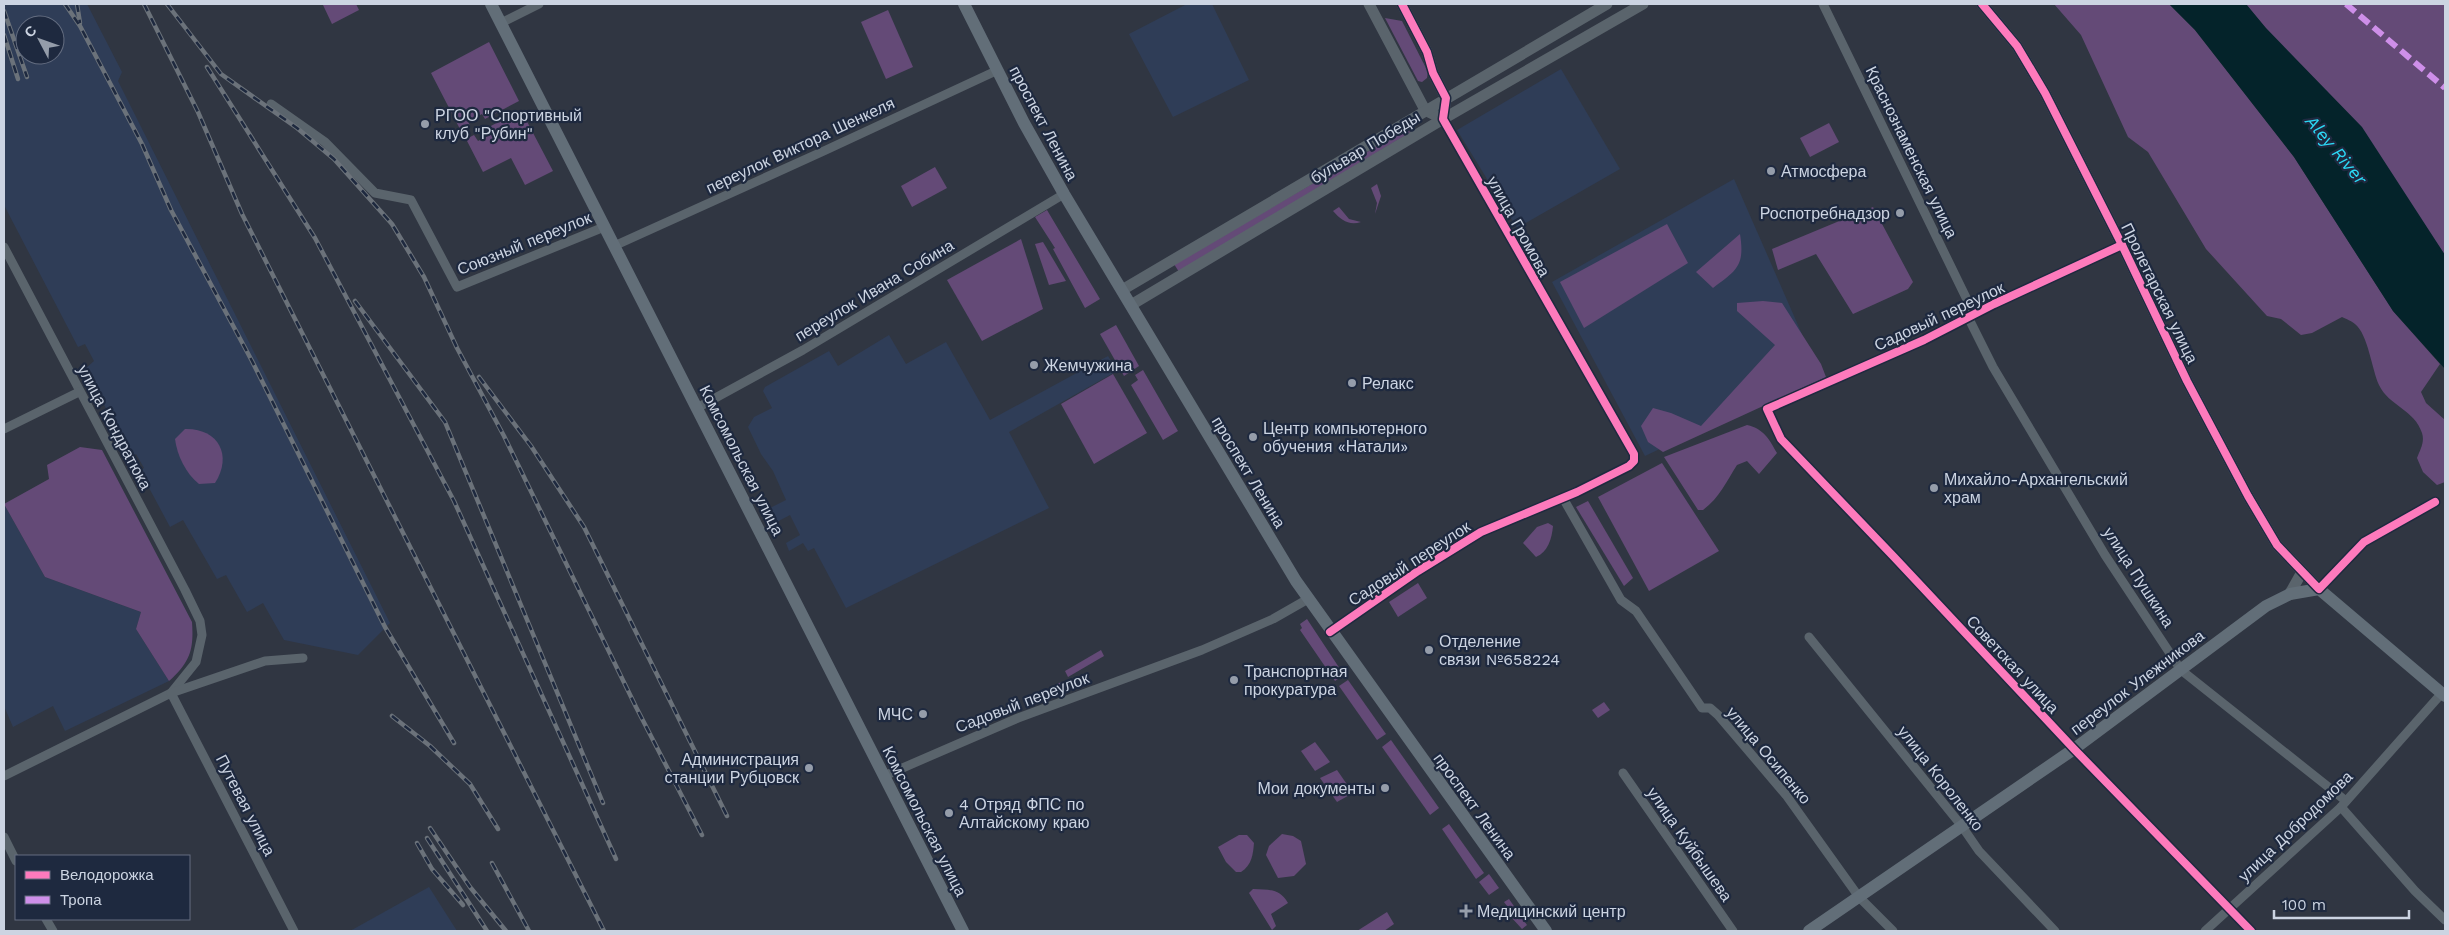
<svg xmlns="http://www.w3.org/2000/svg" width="2449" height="935" font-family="'Work Sans',sans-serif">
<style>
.built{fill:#2f3d57;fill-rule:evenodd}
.green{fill:#644a77}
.water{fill:#04232a}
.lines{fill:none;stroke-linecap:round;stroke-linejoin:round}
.minor{stroke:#5a646c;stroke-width:9}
.tertiary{stroke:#5a646c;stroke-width:11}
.secondary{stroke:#626e78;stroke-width:12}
.rail-casing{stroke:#6b727a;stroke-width:4.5}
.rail{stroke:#1e293f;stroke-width:2.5;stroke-dasharray:8;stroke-linecap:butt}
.quiet{stroke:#ce8fe9;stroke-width:6;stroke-dasharray:12 6;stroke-linecap:butt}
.cycleway-casing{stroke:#1e293f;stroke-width:11}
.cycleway{stroke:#fd7abc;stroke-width:8}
.poi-dot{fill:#959daa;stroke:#1e293f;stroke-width:2}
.labels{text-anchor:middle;stroke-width:4.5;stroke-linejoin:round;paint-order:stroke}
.poi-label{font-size:16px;fill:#ccd4e2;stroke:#1e293f;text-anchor:start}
.street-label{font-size:16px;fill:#ccd4e2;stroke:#1e293f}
.water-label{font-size:18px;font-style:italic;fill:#2bd8f5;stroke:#1e293f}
</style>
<rect width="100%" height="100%" fill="#303642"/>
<g class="built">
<path d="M4,4h83l35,68 -4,9 272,542 -32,32 -74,-15 -21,-37 -16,9 -21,-37 -9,4 -34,-59 -13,7 -30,-56 4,-3 -8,-14 -4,3 -47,-88 9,-8 -9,-17 -7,3 -74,-142zM25,25h30v30h-30z"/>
<polygon points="1187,4 1212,4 1249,80 1173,117 1129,34"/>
<polygon points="1561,69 1620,169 1517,228 1457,130"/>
<polygon points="1734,179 1819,373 1645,456 1552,282"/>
<polygon points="889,335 906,364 946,342 990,420 1108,356 1117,371 1009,432 1049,508 846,608 814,548 808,551 803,543 789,551 786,543 800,535 790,515 775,523 770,508 786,500 773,471 761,454 748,427 754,417 772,408 763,391 765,387 829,351 838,366"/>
<polygon points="4,504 45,577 141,612 136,629 169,681 65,731 53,706 13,727 4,706"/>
<polygon points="429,887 457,931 350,931"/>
</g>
<g class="green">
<polygon points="326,4 356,4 359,10 332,24 323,5"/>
<path d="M2054,4h115l26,26 99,127 99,154 47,53 -19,28 5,11 19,17v62l-8,3 -14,-13 -6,-14c3,-8 8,-16 5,-25 -7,-23 -33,-27 -43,-48 -7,-15 -11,-51 -24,-61 -3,-3 -9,-5 -13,-7l-30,16 -11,2 -20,-16 -14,-3 -61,-67 -58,-97 -20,-15 -47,-102z"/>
<polygon points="2246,4 2445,4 2445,255 2431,235"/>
<polygon points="888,10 913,67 886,79 861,22"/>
<polygon points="1385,18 1402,21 1428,72 1427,78 1422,82 1418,81"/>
<polygon points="489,42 519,101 485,119 482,114 468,121 470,126 461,131 431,73"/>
<polygon points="521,110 553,171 525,185 511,158 483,172 466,139 474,135 478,141 492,134 489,127"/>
<polygon points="1829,123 1839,142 1810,157 1800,138"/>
<polygon points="1405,130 1411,132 1179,272 1174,264"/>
<polygon points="935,167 947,188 912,207 901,186"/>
<polygon points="1377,184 1381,196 1375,214 1377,203 1371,188"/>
<path d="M1339,207l10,12 12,3c-12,4 -20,-2 -28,-11z"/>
<polygon points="1873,207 1913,282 1908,289 1853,314 1816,254 1778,270 1772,249"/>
<polygon points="1047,210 1100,299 1085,308 1053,249 1055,248 1035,217"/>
<polygon points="1667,224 1688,263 1584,328 1560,282"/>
<path d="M1740,234c5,32 -3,36 -27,54l-17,-16z"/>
<polygon points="1021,239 1043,309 982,341 947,280"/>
<polygon points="1043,242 1066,281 1049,285 1035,244"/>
<polygon points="1763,301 1782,303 1821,364 1826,377 1663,452 1648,442 1641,426 1653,408 1671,413 1701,426 1775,345 1737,311 1737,303"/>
<polygon points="1116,325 1139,366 1124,376 1100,334"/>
<polygon points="1143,370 1178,431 1163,440 1131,385 1138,380 1135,375"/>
<polygon points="1113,374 1147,433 1094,464 1061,404"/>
<path d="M1747,425c17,4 22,14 30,28l-18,21 -12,-13 -10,4c-11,17 -17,32 -34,45h-5l-34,-53z"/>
<path d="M185,429c33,-1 48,26 30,54l-16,1c-13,-10 -22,-29 -24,-45z"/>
<path d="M80,447l22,3 90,172c2,28 -2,40 -23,59l-33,-52 5,-17 -96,-35 -41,-73 45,-25 -2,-14z"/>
<polygon points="1662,463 1719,551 1649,591 1598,497"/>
<polygon points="1588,501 1633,578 1624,586 1576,507"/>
<path d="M1548,523l5,3c-1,12 -5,26 -17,31l-13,-14 14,-16z"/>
<polygon points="1418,583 1427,598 1398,617 1389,602"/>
<polygon points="1307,619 1344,675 1335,681 1300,630 1302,628 1300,624"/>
<polygon points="1101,650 1104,656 1068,677 1065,671"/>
<polygon points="1348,680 1386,734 1377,740 1339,686"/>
<circle cx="1061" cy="688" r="5.5"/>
<polygon points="1604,702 1610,710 1598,718 1592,710"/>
<polygon points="1391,740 1439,808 1430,815 1382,747"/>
<polygon points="1315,742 1330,762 1315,771 1301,751"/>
<polygon points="1337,770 1353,793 1337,802 1320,778"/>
<polygon points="1449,824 1484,873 1476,879 1442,829"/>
<polygon points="1282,834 1293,836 1301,841 1306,864 1294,876 1278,878 1266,855 1269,846"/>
<path d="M1239,835h8l7,8c-1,11 -2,22 -13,29h-5l-10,-10 -8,-15z"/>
<polygon points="1489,874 1499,888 1489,895 1479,882"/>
<path d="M1253,889c16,1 26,-1 35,14l-17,11 5,12 -4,4 -23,-37z"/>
<polygon points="1509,899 1527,925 1522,929 1511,917 1513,914 1504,902"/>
<polygon points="1387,912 1394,924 1384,931 1357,931"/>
</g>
<polygon class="water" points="2169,4 2246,4 2266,28 2362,127 2445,255 2445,369 2393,311 2294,157 2195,30"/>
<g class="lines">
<g class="minor">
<polyline points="1823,4 1974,314"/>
<polyline points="501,23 539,4"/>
<polyline points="271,104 325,142 375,193 411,200 457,287 604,227"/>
<polyline points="2122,245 1994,304 1924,340 1767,409 1781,439 1894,557 2074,749 2251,931"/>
<polyline points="614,246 826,150 998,70"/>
<polyline points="4,247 185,590 200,621 202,635 196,662 171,693 4,776"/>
<polyline points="1968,317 1993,367 2105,555 2181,670 2346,801"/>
<polyline points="697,408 803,350 1064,194"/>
<polyline points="4,429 79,392"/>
<polyline points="1563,498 1621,600 1636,611 1702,708 1710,708 1718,715 1786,795 1859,897 1893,931"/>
<polyline points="2319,589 2364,542 2435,502"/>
<polyline points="1330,632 1418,571 1481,532 1577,492 1629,466 1634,461 1634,454 1443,119"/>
<polyline points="1809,637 1961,825 1979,851 2055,931"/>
<polyline points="1623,773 1733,931"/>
<polyline points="884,776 1018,718 1202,650 1273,619 1308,599"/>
<polyline points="2341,807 2415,891 2445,920"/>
<polyline points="4,837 16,861"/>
<polyline points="46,919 53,931"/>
<polyline points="294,931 171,693 265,661 303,658"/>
<polyline points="2205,931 2341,807 2442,693"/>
</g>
<g class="tertiary">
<polyline points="1369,4 1425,110 1443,119"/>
<polyline points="1402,4 1427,52 1433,73 1446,98 1443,119"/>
<polyline points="1982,4 2017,46 2045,93 2122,245 2187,381 2248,496 2277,545 2319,589"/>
<polyline points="1122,290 1607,4"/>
<polyline points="1131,305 1443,119 1643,4"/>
<polyline points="2289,595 2302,572"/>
</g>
<g class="secondary">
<polyline points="491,4 963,931"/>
<polyline points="964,4 1024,123 1064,194 1296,581 1546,931"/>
<polyline points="1809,931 2074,749 2266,606 2290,594 2319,589 2445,696"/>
</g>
<g class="rail-casing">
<g id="rail">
<polyline points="65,4 80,26 142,144 171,210 252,361 385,627 454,743"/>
<polyline points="77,4 80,23"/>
<polyline points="144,4 198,112 242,214 604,931"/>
<polyline points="167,4 221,74 297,128 334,159 392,224 424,277 457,348 504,436 636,707 702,835"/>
<polyline points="4,11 27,77"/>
<polyline points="4,35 18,79"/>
<polyline points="207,67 315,238 454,501 616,859"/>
<polyline points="355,301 445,422 603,803"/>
<polyline points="479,377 531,446 584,527 727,816"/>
<polyline points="392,716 430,746 470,784 498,829"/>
<polyline points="430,828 470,887 506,931"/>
<polyline points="427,838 487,931"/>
<polyline points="417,843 432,869 463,905"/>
<polyline points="492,863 529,931"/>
</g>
</g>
<use href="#rail" class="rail"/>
<polyline class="quiet" points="2346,4 2445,88"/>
<g class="cycleway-casing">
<g id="cycleway">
<polyline points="1982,4 2017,46 2045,93 2122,245 2187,381 2248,496 2277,545 2319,589 2364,542 2435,502"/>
<polyline points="2122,245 1994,304 1924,340 1767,409 1781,439 1894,557 2074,749 2251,931"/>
<polyline points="1330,632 1418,571 1481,532 1577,492 1629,466 1634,461 1634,454 1443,119 1446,98 1433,73 1427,52 1402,4"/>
</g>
</g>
<use href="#cycleway" class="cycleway"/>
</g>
<g class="poi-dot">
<circle cx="425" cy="124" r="5"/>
<circle cx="1771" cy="171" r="5"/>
<circle cx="1900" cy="213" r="5"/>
<circle cx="1034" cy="365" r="5"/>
<circle cx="1352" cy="383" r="5"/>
<circle cx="1253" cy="437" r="5"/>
<circle cx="1934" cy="488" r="5"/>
<circle cx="1429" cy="650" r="5"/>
<circle cx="1234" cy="680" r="5"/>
<circle cx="923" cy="714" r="5"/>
<circle cx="809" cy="768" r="5"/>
<circle cx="1385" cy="788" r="5"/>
<circle cx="949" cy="813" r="5"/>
<path d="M1463.5 903.5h5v5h5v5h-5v5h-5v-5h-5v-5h5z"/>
</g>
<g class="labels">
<g class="poi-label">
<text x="435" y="121">РГОО "Спортивный<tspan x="435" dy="18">клуб "Рубин"</tspan></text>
<text x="1781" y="177">Атмосфера</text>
<text x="1890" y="219" text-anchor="end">Роспотребнадзор</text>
<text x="1044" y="371">Жемчужина</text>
<text x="1362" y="389">Релакс</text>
<text x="1263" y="434">Центр компьютерного<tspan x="1263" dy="18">обучения «Натали»</tspan></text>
<text x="1944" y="485">Михайло-Архангельский<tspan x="1944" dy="18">храм</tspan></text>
<text x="1439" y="647">Отделение<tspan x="1439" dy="18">связи №658224</tspan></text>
<text x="1244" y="677">Транспортная<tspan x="1244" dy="18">прокуратура</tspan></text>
<text x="913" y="720" text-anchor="end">МЧС</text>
<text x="799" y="765" text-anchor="end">Администрация<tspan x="799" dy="18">станции Рубцовск</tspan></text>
<text x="1375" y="794" text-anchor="end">Мои документы</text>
<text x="959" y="810">4 Отряд ФПС по<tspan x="959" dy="18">Алтайскому краю</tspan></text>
<text x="1477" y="917">Медицинский центр</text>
</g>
<g class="street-label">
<text transform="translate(1044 123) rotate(62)" y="6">проспект Ленина</text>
<text transform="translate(800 145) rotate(-25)" y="6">переулок Виктора Шенкеля</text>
<text transform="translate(1365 147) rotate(-31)" y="6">бульвар Победы</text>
<text transform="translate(1912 152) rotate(64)" y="6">Краснознаменская улица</text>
<text transform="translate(1519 226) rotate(61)" y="6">улица Громова</text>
<text transform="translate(524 243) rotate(-22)" y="6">Союзный переулок</text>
<text transform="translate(874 290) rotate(-31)" y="6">переулок Ивана Собина</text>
<text transform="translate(2160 293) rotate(64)" y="6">Пролетарская улица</text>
<text transform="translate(1939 316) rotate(-25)" y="6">Садовый переулок</text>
<text transform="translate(115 427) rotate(62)" y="6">улица Кондратюка</text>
<text transform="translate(742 460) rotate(63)" y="6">Комсомольская улица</text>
<text transform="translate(1249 472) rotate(59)" y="6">проспект Ленина</text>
<text transform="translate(1409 563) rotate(-33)" y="6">Садовый переулок</text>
<text transform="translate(2139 577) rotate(57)" y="6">улица Пушкина</text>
<text transform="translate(2013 664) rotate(47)" y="6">Советская улица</text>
<text transform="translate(2137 682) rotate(-37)" y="6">переулок Улежникова</text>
<text transform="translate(1022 702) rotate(-21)" y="6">Садовый переулок</text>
<text transform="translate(1769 755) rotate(50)" y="6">улица Осипенко</text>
<text transform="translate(1941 778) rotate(52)" y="6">улица Короленко</text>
<text transform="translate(246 805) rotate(63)" y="6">Путевая улица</text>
<text transform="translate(1475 806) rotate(54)" y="6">проспект Ленина</text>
<text transform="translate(925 821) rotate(63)" y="6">Комсомольская улица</text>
<text transform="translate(2295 826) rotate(-44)" y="6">улица Добродомова</text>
<text transform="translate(1690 844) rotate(55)" y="6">улица Куйбышева</text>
</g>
<g class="water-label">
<text transform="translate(2336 150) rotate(50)" y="6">Aley River</text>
</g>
</g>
<rect width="2449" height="935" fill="none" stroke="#ccd4e2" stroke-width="10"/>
<rect x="15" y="855" width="175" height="65" fill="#1e293f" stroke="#646d80"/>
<rect x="25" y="871" width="25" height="8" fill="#fd7abc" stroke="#646d80"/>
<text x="60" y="880" font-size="15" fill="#ccd4e2">Велодорожка</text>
<rect x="25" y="896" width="25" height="8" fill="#ce8fe9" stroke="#646d80"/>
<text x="60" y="905" font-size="15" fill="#ccd4e2">Тропа</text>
<g transform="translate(40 40) rotate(311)"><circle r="24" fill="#1e293f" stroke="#646d80"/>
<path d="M0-4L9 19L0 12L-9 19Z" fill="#959daa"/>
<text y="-8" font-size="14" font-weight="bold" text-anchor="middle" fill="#ccd4e2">С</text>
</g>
<path d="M2274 910v8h135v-8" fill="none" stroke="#ccd4e2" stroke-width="2.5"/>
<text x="2282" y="910" font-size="15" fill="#ccd4e2" stroke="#1e293f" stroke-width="4" paint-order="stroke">100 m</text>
</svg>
